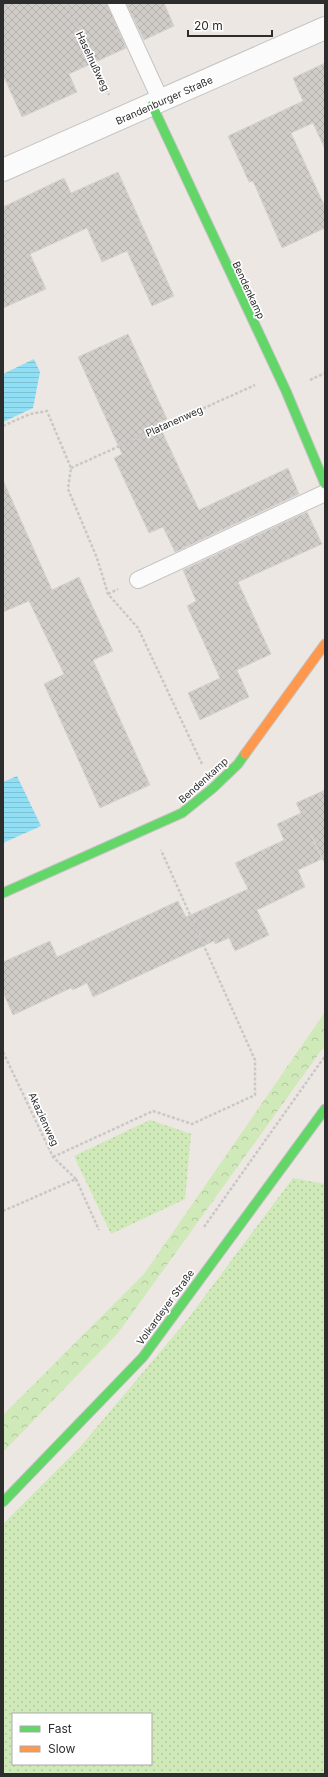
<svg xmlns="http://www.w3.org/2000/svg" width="328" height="1777" font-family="Inter,sans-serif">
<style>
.grass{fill:url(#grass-dots);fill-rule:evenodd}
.forest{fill:url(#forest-crowns)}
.water{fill:url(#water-rules)}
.building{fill:url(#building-cross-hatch);stroke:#d7d3ce}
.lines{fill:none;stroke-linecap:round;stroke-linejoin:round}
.lane-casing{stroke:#c5c4c4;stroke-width:18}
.street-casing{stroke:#c5c4c4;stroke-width:24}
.fast-casing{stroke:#c5c4c4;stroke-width:11}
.slow-casing{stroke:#c5c4c4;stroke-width:11}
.path{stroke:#c8c8c8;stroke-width:2.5;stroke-dasharray:3 2;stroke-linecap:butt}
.lane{stroke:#fcfbfb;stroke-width:16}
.street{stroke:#fcfbfb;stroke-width:22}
.fast{stroke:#63d668;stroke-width:9}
.slow{stroke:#ff974d;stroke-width:9}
.labels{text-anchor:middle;stroke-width:3.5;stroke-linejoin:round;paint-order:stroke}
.street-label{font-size:10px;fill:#2d2d2d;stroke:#fff}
</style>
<defs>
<pattern id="grass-dots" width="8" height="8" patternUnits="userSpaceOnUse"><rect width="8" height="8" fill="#cfe9b8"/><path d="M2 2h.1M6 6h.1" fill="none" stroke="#b2c89e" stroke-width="1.8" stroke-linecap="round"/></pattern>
<pattern id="forest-crowns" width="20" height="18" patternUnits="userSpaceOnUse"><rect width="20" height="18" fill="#cfe9b8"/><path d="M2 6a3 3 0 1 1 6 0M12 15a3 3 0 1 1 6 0" fill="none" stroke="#b2c89e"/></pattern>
<pattern id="water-rules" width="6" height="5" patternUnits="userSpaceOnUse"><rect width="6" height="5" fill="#90dff4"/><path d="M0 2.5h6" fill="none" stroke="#7cc0d2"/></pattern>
<pattern id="building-cross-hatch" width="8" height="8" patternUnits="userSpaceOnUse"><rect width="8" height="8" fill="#d0cdc9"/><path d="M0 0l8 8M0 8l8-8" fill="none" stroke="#b3b0ad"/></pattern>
</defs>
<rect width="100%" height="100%" fill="#ece7e2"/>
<g class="grass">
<polygon points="150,1120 191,1134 185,1199 111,1234 74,1156"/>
<path d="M293,1178l32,6v590h-322v-250l78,-78 106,-126zM13,1714h138v50h-138z"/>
</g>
<polygon class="forest" points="325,1012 325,1045 118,1333 3,1452 3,1415 144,1274"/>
<g class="water">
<polygon points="34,359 40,372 33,408 3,422 3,374"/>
<polygon points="17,776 41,826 3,843 3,782"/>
</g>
<g class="building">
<polygon points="3,3 107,3 126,48 69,74 77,92 22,117 3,75"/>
<polygon points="126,3 164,3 174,26 144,40"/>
<polygon points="325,63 325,149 313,123 291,133 325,207 325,228 282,248 253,181 249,182 228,136 303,101 293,78"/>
<polygon points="118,172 174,296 152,306 127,251 102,262 87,228 30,254 46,289 3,308 3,207 64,178 71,193"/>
<polygon points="128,334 167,419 158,423 199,510 288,468 299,494 175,552 163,527 149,533 114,458 122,454 78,357"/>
<polygon points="3,480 52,590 79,577 113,651 93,660 150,785 100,808 44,684 64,674 29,601 3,612"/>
<polygon points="307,512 322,544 238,582 271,654 237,670 249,697 200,720 188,693 220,678 187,606 196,601 183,570"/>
<polygon points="325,790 325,864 311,835 322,859 298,870 305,887 257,910 269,935 235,951 229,938 215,944 214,941 93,997 87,983 73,990 71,988 13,1015 3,992 3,962 50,941 57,957 178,901 186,917 248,889 235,863 284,840 277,824 301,813 296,803"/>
</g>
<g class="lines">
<g class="lane-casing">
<g id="lane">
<polyline points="116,3 161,101"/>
<polyline points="138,580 325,493"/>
</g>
</g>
<g class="street-casing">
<polyline id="street" points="3,170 325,28"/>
</g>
<g class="fast-casing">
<g id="fast">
<polyline points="152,105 286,391 325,484"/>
<polyline points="3,893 182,813 213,788 238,764 245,754"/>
<polyline points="3,1502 143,1357 325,1109"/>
</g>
</g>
<g class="slow-casing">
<polyline id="slow" points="245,754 325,644"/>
</g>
<g class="path">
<polyline points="66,3 109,95"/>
<polyline points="310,380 325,373"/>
<polyline points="3,426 30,414 47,411 71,468 68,489 97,558 108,594 138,628 202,764"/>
<polyline points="71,468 255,385"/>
<polyline points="108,594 118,589"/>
<polyline points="3,1052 53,1157 76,1179 3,1211"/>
<polyline points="53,1157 153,1111 192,1124 255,1095 255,1060 161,850"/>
<polyline points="76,1179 99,1230"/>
<polyline points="204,1227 325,1056"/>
</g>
<use href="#lane" class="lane"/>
<use href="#street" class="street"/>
<use href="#fast" class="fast"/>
<use href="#slow" class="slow"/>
</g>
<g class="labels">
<g class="street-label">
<text transform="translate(93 61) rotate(65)" y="4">Haselnußweg</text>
<text transform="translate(164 100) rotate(-24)" y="4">Brandenburger Straße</text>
<text transform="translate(249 290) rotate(65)" y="4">Bendenkamp</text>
<text transform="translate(174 421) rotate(-24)" y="4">Platanenweg</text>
<text transform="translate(203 780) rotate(-42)" y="4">Bendenkamp</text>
<text transform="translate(44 1119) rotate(65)" y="4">Akazienweg</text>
<text transform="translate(165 1307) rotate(-54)" y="4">Volkardeyer Straße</text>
</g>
</g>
<rect width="328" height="1777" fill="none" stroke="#2d2d2d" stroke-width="8"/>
<rect x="12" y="1713" width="140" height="52" fill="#ffffff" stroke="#ababab"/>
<rect x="20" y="1726" width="20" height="6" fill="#63d668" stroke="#ababab"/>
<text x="48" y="1733" font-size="12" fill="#2d2d2d">Fast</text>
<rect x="20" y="1746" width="20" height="6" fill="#ff974d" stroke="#ababab"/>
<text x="48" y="1753" font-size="12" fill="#2d2d2d">Slow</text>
<path d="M188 30v6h84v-6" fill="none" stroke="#2d2d2d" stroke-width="2"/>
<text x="194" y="30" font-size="12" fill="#2d2d2d" stroke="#ffffff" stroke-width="3" paint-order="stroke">20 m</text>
</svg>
